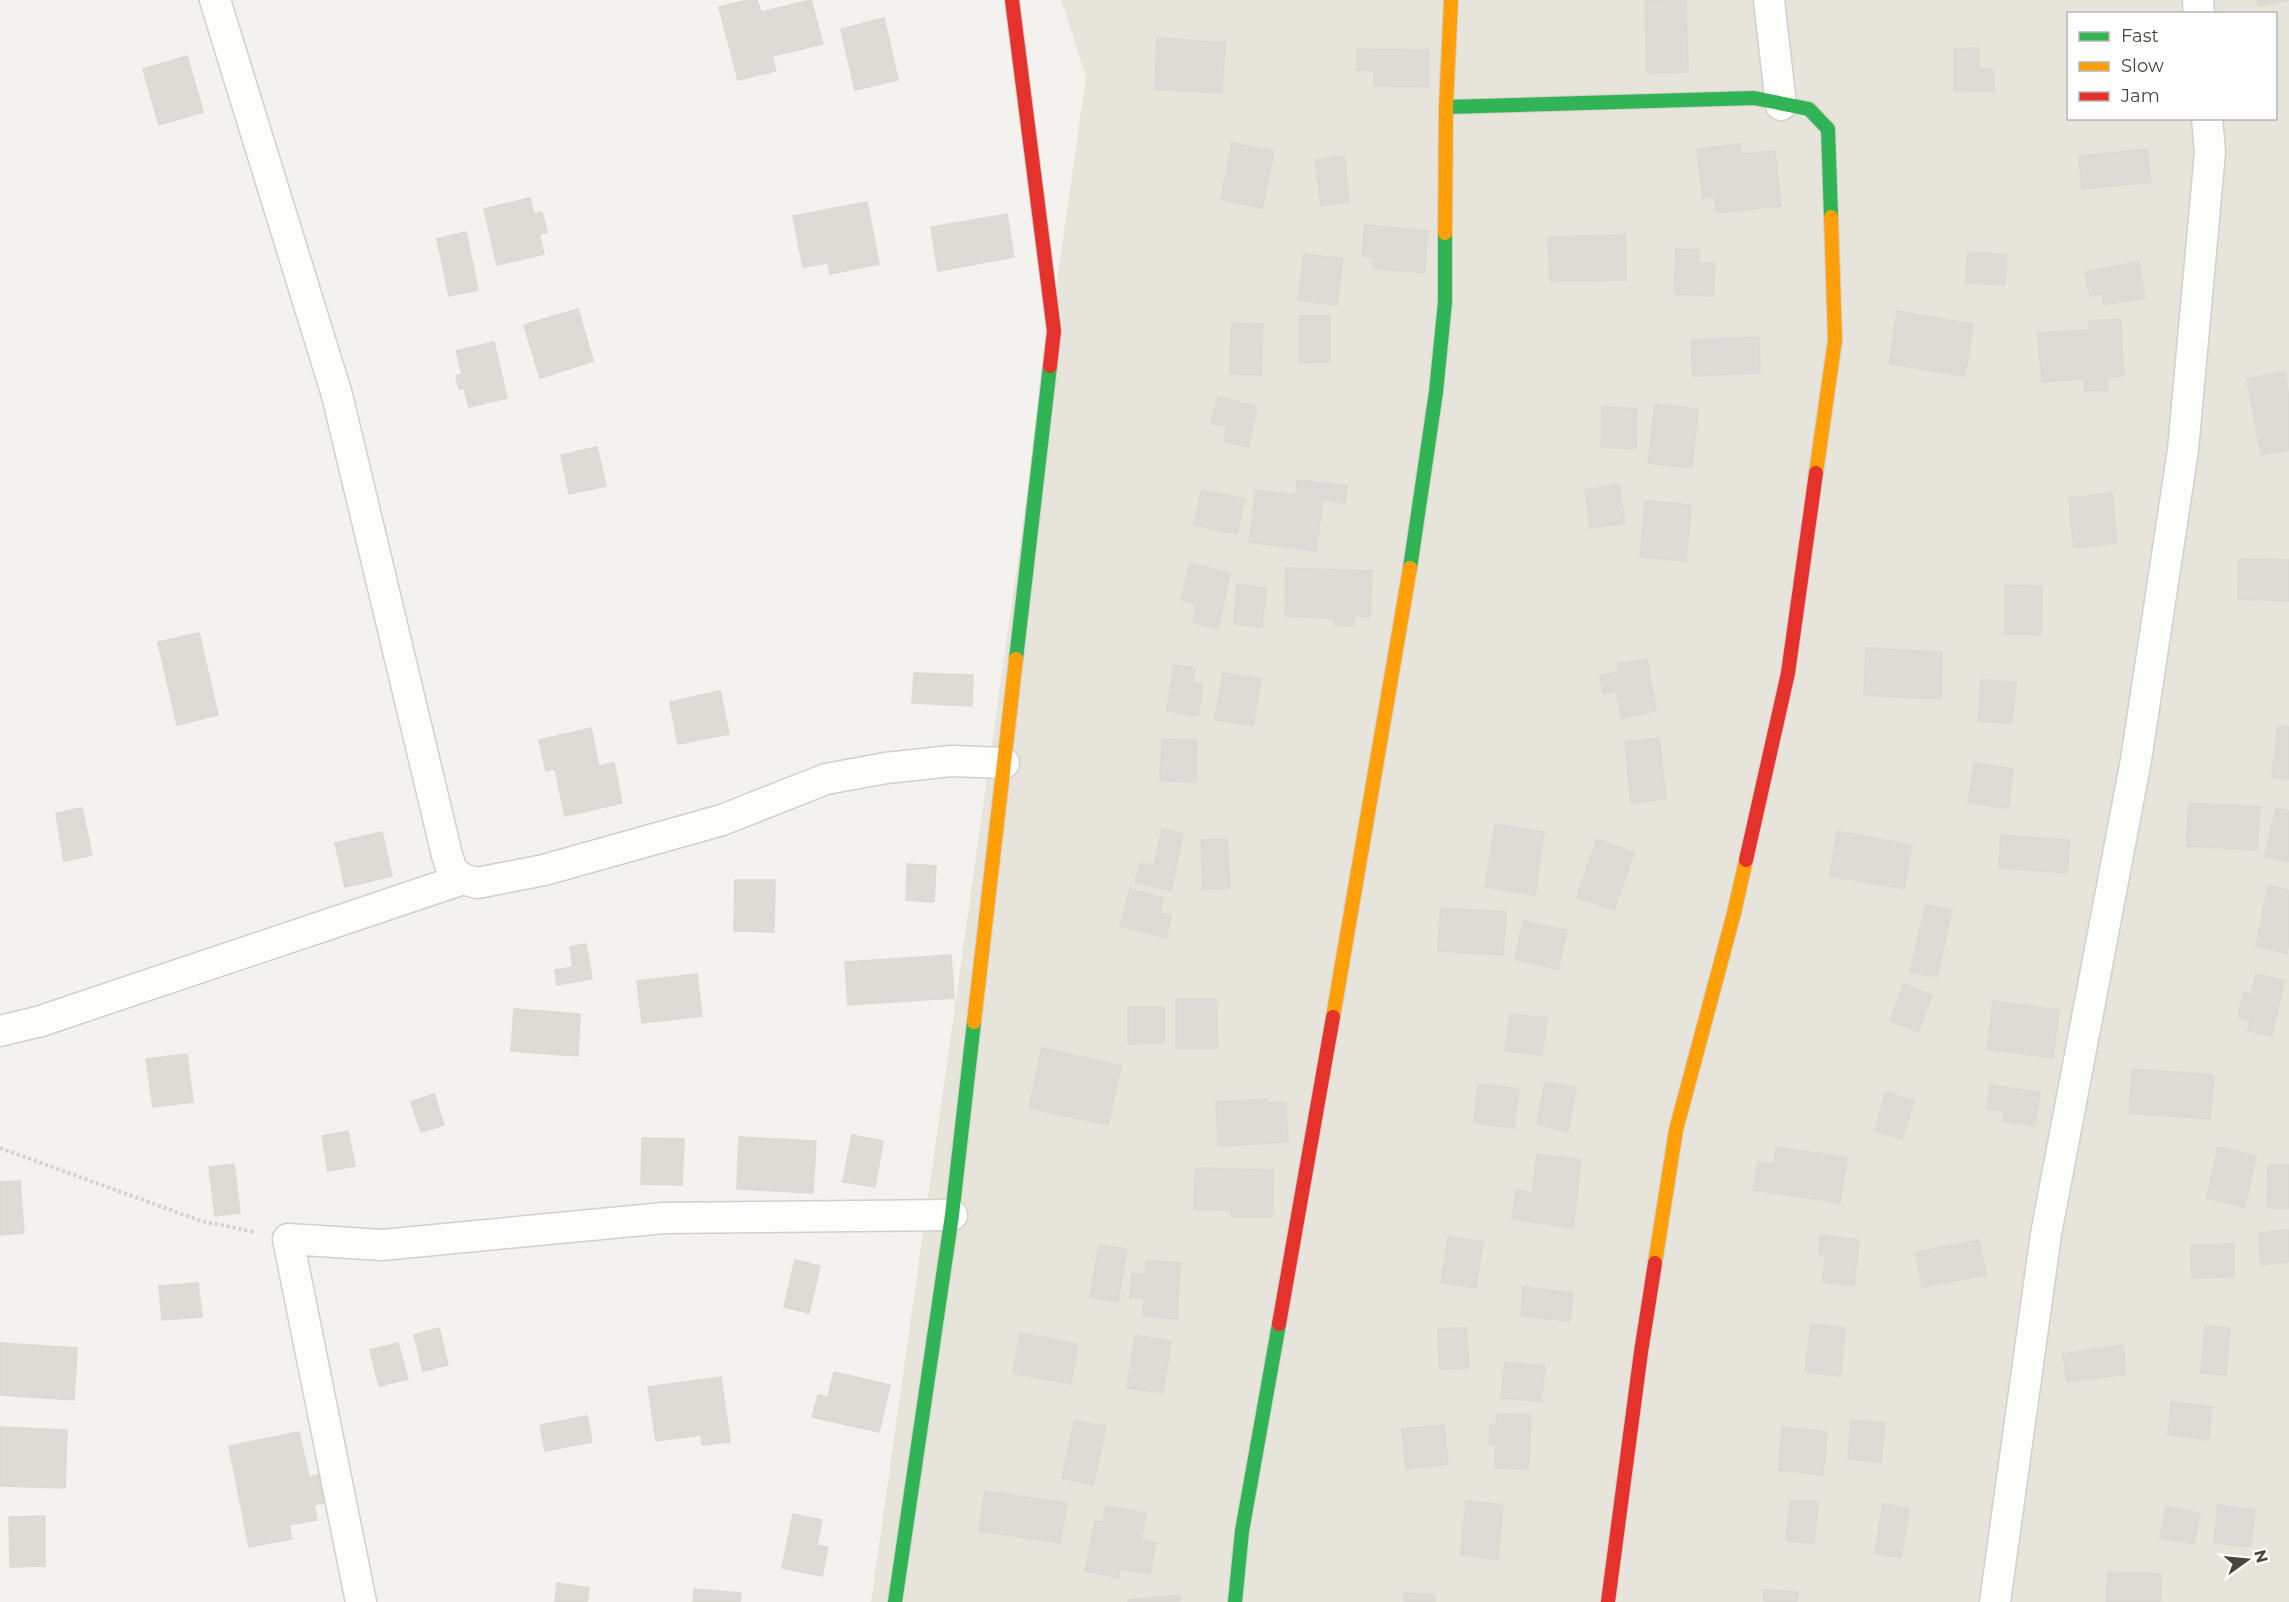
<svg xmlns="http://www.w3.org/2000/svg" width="2289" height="1602" font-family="Montserrat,sans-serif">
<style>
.residential{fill:#e7e4dc;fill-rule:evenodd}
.building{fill:#dedbd6;stroke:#dcd9d4;stroke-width:1.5}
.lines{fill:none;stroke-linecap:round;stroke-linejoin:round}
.street-casing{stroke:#d2d0cb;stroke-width:33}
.fast-casing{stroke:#d3cfc5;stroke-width:16}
.slow-casing{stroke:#d3cfc5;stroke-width:16}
.jam-casing{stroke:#d3cfc5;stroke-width:16}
.path{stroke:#d3d2cc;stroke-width:4;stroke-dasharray:3 3;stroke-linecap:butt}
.street{stroke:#fdfdfc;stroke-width:30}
.fast{stroke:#30b455;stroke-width:14}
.slow{stroke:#ff9f0a;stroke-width:14}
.jam{stroke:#e5322d;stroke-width:14}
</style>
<rect width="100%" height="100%" fill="#f4f2ee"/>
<path class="residential" d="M1061,0h1228v1602h-1418l215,-1526zM2068,14h208v104h-208z"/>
<g class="building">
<polygon points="748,0 757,0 761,12 811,0 823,44 772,56 776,71 738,80 719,7"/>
<polygon points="1686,0 1688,72 1647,73 1645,1"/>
<polygon points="2257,0 2289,0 2258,6"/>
<polygon points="884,18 898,80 855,90 841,29"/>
<polygon points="1157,38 1225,43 1222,93 1155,89"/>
<polygon points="1979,48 1979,69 1993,70 1994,91 1954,92 1954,49"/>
<polygon points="1357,49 1429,50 1429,87 1374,86 1374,70 1357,70"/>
<polygon points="187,56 203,112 159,125 143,69"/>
<polygon points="1232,143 1274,151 1262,208 1221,199"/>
<polygon points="1740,144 1741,154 1775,151 1781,206 1717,213 1714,196 1703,198 1697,149"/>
<polygon points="2147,149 2151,182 2082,189 2079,156"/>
<polygon points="1344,156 1349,202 1321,206 1315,160"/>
<polygon points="530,198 534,214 542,212 547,232 539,234 544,254 497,265 484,209"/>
<polygon points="867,202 879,264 830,274 828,263 803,267 793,216"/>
<polygon points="1007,214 1014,257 938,271 931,227"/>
<polygon points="1365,225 1428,231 1424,273 1373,268 1374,257 1362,256"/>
<polygon points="466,232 478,290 449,296 437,239"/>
<polygon points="1625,235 1626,280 1550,281 1548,237"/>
<polygon points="1676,249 1699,250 1698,263 1715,263 1713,296 1674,294"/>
<polygon points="1968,252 2007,255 2005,285 1966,283"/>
<polygon points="1304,254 1343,259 1337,305 1298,300"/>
<polygon points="2139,262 2145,298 2104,305 2102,294 2090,296 2085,272"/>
<polygon points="578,309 593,361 540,378 524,325"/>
<polygon points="1897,311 1973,324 1965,376 1889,364"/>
<polygon points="1299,316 1330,316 1330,362 1299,363"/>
<polygon points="2120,319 2124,376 2107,377 2108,390 2085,391 2084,379 2042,382 2038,333 2089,330 2089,321"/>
<polygon points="1232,323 1263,324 1261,375 1230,374"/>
<polygon points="1759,337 1760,373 1693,376 1691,340"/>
<polygon points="494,342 507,398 469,407 464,388 459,389 456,376 462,374 456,351"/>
<polygon points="2285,372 2289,398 2289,450 2261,455 2247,379"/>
<polygon points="1218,397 1257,407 1248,447 1224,441 1227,427 1211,423"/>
<polygon points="1655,404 1698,409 1692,468 1648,463"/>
<polygon points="1602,407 1637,409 1636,449 1601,447"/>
<polygon points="597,447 606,486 569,494 561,455"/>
<polygon points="1297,480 1347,486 1345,503 1323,500 1316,551 1249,542 1256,490 1296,495"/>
<polygon points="1619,484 1625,523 1590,528 1585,490"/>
<polygon points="1202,490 1244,499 1237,534 1194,525"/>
<polygon points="2112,493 2117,543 2074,548 2069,498"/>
<polygon points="1645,501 1691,505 1686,561 1640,557"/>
<polygon points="2239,559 2289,560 2289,601 2238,599"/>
<polygon points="1190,563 1230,573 1218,629 1193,623 1197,604 1181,600"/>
<polygon points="1286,568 1372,571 1370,617 1354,616 1354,626 1334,625 1334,618 1285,616"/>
<polygon points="1237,585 1266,588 1262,627 1234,624"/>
<polygon points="2005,585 2042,586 2041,635 2005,634"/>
<polygon points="199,633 218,715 177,725 158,642"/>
<polygon points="1866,648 1942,652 1941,699 1864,695"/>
<polygon points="1647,659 1656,711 1622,718 1616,691 1603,694 1600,675 1618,672 1617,664"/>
<polygon points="1174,665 1195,668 1193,683 1203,684 1198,716 1167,711"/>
<polygon points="914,673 973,675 972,706 912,703"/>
<polygon points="1223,673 1261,679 1253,726 1215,720"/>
<polygon points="1981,680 2016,682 2012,723 1978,721"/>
<polygon points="720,691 729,734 678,744 670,702"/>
<polygon points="2278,726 2289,727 2289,779 2272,777"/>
<polygon points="591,728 599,766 614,763 622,803 565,816 555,769 546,771 539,740"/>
<polygon points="1659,738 1666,799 1631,803 1625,742"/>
<polygon points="1162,739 1197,740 1196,782 1160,781"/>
<polygon points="1974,763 2013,769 2008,808 1968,803"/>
<polygon points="2189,803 2260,807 2257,850 2186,846"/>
<polygon points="82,808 92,855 64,861 56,813"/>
<polygon points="2276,808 2289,811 2289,862 2265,856"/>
<polygon points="1495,824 1544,832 1535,895 1485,887"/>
<polygon points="1162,829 1183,834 1171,891 1135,882 1140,863 1154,865"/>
<polygon points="1837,831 1912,845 1904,889 1830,876"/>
<polygon points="382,832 392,876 345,887 335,843"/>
<polygon points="2001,835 2070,840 2067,873 1999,868"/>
<polygon points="1227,839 1230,888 1203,889 1201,840"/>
<polygon points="1597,839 1634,853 1614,910 1577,897"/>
<polygon points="907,864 936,866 934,902 906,900"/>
<polygon points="735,880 775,880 774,932 734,931"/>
<polygon points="2268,886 2289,890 2289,942 2287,953 2256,947"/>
<polygon points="1130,889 1163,898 1159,913 1171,916 1166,938 1120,926"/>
<polygon points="1926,905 1952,910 1937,977 1910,972"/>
<polygon points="1441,908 1506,912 1503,955 1438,951"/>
<polygon points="1523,921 1567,930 1558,969 1515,960"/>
<polygon points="586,944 592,979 557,985 555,970 573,967 570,947"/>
<polygon points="951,955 954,998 848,1005 845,962"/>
<polygon points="697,974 702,1016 642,1023 637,981"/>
<polygon points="2256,974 2284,980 2272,1036 2248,1031 2250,1020 2238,1017 2243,993 2251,995"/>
<polygon points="1904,984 1932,996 1918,1032 1890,1020"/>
<polygon points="1176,999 1216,999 1217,1048 1176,1048"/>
<polygon points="1993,1001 2059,1010 2053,1058 1987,1049"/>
<polygon points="1128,1007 1164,1007 1164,1043 1128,1044"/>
<polygon points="514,1009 580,1014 578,1056 511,1051"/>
<polygon points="1510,1014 1547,1018 1542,1055 1505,1051"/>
<polygon points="1042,1048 1121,1066 1108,1125 1029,1108"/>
<polygon points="187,1054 193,1102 153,1107 146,1059"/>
<polygon points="2132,1069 2214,1075 2210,1119 2129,1113"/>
<polygon points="1545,1082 1576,1088 1568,1131 1537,1124"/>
<polygon points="1478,1084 1519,1089 1514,1128 1474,1123"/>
<polygon points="1990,1085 2040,1092 2035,1126 2003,1121 2004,1111 1987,1109"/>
<polygon points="1886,1092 1914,1101 1902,1139 1875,1131"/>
<polygon points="434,1094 444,1125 421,1132 411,1102"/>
<polygon points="1267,1099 1267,1103 1286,1102 1288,1142 1218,1146 1216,1102"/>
<polygon points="348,1131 355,1166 328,1171 322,1136"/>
<polygon points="852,1135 883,1141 875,1187 843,1182"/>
<polygon points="739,1137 816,1141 813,1193 737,1189"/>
<polygon points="642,1138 684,1139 682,1185 641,1184"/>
<polygon points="1776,1147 1847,1158 1840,1203 1753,1190 1758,1162 1774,1164"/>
<polygon points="2218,1147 2256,1156 2245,1207 2207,1198"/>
<polygon points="1537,1154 1581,1160 1573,1228 1512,1219 1516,1190 1532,1193"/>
<polygon points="234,1164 240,1213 215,1216 209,1167"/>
<polygon points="2268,1165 2289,1165 2289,1208 2267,1208"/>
<polygon points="1195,1168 1273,1170 1272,1217 1231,1217 1231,1210 1194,1209"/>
<polygon points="20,1181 24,1233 0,1235 0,1182"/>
<polygon points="2289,1230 2289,1262 2261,1265 2258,1233"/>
<polygon points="1820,1235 1859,1240 1854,1286 1822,1282 1826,1254 1819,1254"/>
<polygon points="1448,1237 1483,1242 1476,1288 1441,1283"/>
<polygon points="1979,1240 1986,1275 1922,1287 1916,1252"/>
<polygon points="2234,1244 2234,1277 2192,1278 2191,1245"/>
<polygon points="1099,1245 1127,1249 1118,1302 1090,1297"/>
<polygon points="795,1260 820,1266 809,1313 784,1307"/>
<polygon points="1146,1260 1180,1263 1177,1319 1143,1316 1144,1298 1130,1298 1132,1274 1145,1275"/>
<polygon points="198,1283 202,1317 162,1320 159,1286"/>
<polygon points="1523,1287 1573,1293 1570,1321 1521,1316"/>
<polygon points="1811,1324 1846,1328 1840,1376 1805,1372"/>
<polygon points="2205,1326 2230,1328 2226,1375 2201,1373"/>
<polygon points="439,1328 448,1365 423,1371 414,1335"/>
<polygon points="1466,1328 1469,1368 1440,1369 1438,1329"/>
<polygon points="1020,1333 1078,1344 1071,1384 1013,1373"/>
<polygon points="1135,1335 1171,1341 1163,1393 1127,1388"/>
<polygon points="0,1343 77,1348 74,1400 0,1395"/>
<polygon points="398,1343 408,1379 379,1386 370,1350"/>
<polygon points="2123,1345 2126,1374 2067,1382 2063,1354"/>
<polygon points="1505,1362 1545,1366 1541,1401 1501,1398"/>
<polygon points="834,1372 890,1385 879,1432 812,1417 818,1395 828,1397"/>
<polygon points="721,1377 730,1442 702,1445 701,1435 656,1441 648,1387"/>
<polygon points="2171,1402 2212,1407 2208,1440 2168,1434"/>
<polygon points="1497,1414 1531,1415 1528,1469 1495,1468 1496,1444 1489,1444 1490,1424 1496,1425"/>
<polygon points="587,1416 592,1442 545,1451 540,1425"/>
<polygon points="1075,1420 1106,1427 1093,1485 1062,1478"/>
<polygon points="1851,1420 1885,1423 1881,1462 1848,1459"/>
<polygon points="1444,1425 1448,1464 1406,1469 1402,1429"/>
<polygon points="0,1427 67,1430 65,1488 0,1486"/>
<polygon points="1782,1427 1827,1432 1823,1475 1778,1470"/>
<polygon points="299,1432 309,1477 318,1475 324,1503 314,1505 317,1520 289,1525 292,1539 249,1547 229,1446"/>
<polygon points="985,1491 1067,1503 1060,1543 979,1531"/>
<polygon points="1790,1500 1818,1502 1814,1543 1786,1541"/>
<polygon points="1466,1501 1503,1505 1498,1559 1461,1555"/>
<polygon points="1883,1504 1909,1509 1901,1558 1875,1553"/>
<polygon points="2218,1505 2255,1510 2251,1547 2214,1543"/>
<polygon points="1106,1506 1146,1513 1141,1540 1156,1543 1150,1574 1120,1569 1119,1578 1085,1571 1095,1521 1103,1522"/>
<polygon points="2166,1507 2200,1513 2194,1544 2160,1538"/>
<polygon points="793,1514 822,1520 817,1545 828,1547 822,1576 782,1568"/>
<polygon points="45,1516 45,1566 10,1567 9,1517"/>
<polygon points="2108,1572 2161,1574 2160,1602 2106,1602"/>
<polygon points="557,1583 589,1588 587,1602 555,1602"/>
<polygon points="694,1589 741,1593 740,1602 693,1602"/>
<polygon points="1764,1590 1798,1592 1797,1602 1764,1602"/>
<polygon points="1404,1593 1435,1595 1435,1602 1404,1602"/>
<polygon points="1180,1595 1180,1602 1128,1602 1128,1600"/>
</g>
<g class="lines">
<g class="street-casing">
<g id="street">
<polyline points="215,0 337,395 447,855 452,871 463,879 477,883 544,870 722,820 826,779 886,768 951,761 1004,763"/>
<polyline points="1769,0 1781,105"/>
<polyline points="2198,0 2199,14"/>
<polyline points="0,1031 41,1021 463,879"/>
<polyline points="361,1602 288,1239 382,1245 664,1218 952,1215"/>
<polyline points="1995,1602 2046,1234 2136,760 2183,450 2210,152 2207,118"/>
</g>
</g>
<g class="fast-casing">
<g id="fast">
<polyline points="1446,107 1754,98 1809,109 1828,129 1831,217"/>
<polyline points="1410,568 1436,392 1445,302 1445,233"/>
<polyline points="1016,659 1050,366"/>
<polyline points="895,1602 952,1215 974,1022"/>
<polyline points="1235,1602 1242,1531 1279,1324"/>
</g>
</g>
<g class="slow-casing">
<g id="slow">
<polyline points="1445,233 1446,107 1451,0"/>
<polyline points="1816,473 1835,340 1831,217"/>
<polyline points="1333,1017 1410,568"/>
<polyline points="974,1022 1016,659"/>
<polyline points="1655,1263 1676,1130 1734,913 1746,860"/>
</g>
</g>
<g class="jam-casing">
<g id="jam">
<polyline points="1012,0 1054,331 1050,366"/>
<polyline points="1746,860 1788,673 1816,473"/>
<polyline points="1279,1324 1333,1017"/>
<polyline points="1608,1602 1641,1352 1655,1263"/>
</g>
</g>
<polyline class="path" points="0,1148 201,1221 255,1232"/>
<use href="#street" class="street"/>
<use href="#fast" class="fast"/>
<use href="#slow" class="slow"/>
<use href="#jam" class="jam"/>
</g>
<rect x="2067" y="12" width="210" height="108" fill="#ffffff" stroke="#b7b4b0" stroke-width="1.5"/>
<rect x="2079" y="32" width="30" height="9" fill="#30b455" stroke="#b7b4b0" stroke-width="1.5"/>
<text x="2121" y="42" font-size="18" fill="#4b4439">Fast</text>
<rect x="2079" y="62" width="30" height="9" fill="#ff9f0a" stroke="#b7b4b0" stroke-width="1.5"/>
<text x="2121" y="72" font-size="18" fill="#4b4439">Slow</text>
<rect x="2079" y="92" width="30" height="9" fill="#e5322d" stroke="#b7b4b0" stroke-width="1.5"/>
<text x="2121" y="102" font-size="18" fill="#4b4439">Jam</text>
<g transform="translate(2247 1560) rotate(75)" stroke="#ffffff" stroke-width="4.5" paint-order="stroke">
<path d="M0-4.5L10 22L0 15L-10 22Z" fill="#4b4439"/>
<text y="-9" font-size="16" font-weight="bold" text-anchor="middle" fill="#4b4439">N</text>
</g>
</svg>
